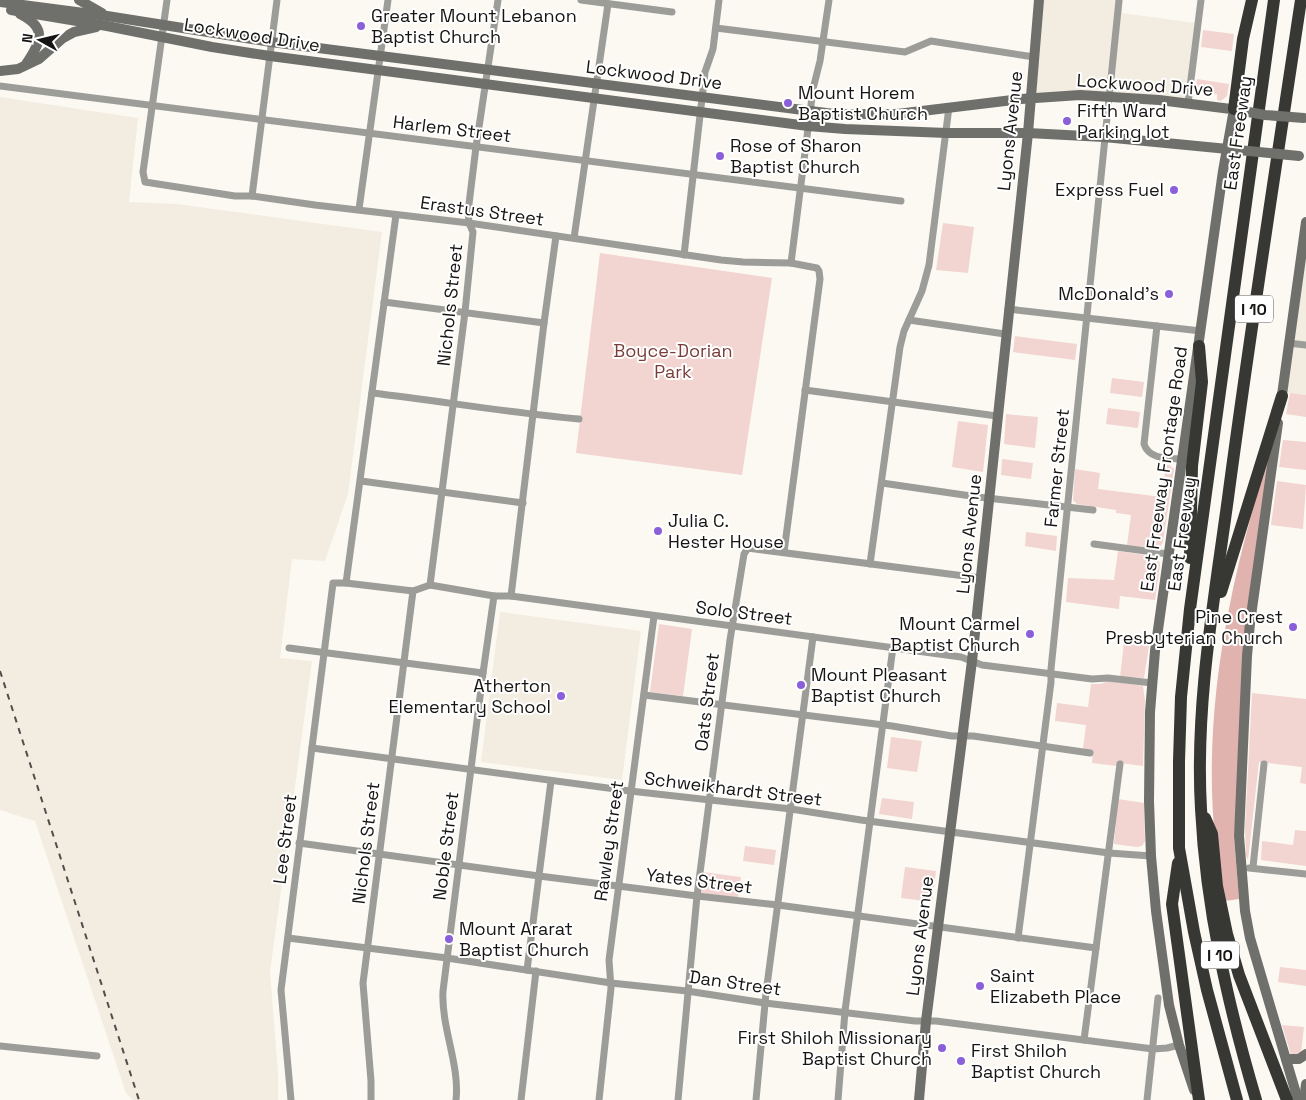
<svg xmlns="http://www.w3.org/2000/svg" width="1306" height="1100" font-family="'Space Grotesk',sans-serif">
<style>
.built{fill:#f3ede1}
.green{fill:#f2d4d1}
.forest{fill:#e1b3ae}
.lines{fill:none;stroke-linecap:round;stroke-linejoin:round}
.street{stroke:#9c9c99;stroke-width:7}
.secondary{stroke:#6f706c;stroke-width:10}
.highway{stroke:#373733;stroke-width:12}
.rail{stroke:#4f4e4b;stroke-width:2;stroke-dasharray:6 6;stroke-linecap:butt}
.secondary-bridge{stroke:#6f706c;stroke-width:10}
.poi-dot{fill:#8b5fd9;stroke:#fff;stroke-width:2}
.labels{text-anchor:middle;stroke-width:4;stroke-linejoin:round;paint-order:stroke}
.shield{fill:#fff;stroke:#5c5b5a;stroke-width:1}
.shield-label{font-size:16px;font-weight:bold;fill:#161513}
.poi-label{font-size:18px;fill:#161513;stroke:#fff;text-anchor:start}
.street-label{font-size:18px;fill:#161513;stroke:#fff}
.park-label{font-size:18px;fill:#793d39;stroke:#fff}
</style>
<rect width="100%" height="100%" fill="#fcf9f3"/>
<g class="built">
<polygon points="1043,0 1123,0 1122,13 1195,23 1185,100 1036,94"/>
<polygon points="0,97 138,118 129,202 177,204 382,232 348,494 325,561 292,559 280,658 312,661 270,972 278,1072 278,1100 133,1100 126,1093 35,821 0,810"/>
<polygon points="1306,255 1306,395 1287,393"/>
<polygon points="500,612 641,631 622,780 481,762"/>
</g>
<g class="green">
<polygon points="1203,30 1234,34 1232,51 1201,47"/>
<polygon points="1197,79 1229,84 1227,96 1221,101 1217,100 1217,94 1195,91"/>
<polygon points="943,223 974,227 968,273 936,270"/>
<polygon points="600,253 772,278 742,475 576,453"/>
<polygon points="1015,336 1077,344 1075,360 1013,352"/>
<polygon points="1112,378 1144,382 1142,397 1110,393"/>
<polygon points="1290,393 1306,395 1306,417 1286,414"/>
<polygon points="1108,408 1140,412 1138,428 1106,424"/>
<polygon points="1006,414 1038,417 1035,448 1004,444"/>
<polygon points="958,421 988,425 983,472 952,467"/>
<polygon points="1283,440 1306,442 1306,470 1279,467"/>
<polygon points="1002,459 1033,463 1031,479 1001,475"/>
<polygon points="1163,464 1169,465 1174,469 1163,542 1159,549 1127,545 1131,515 1116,513 1116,510 1077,504 1073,500 1075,469 1100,473 1098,489 1162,497 1165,472"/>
<polygon points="1277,481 1306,485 1303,529 1271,525"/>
<polygon points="1026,532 1057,536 1056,551 1025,546"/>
<polygon points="1118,551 1158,557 1160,565 1155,600 1120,596 1119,609 1066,602 1068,578 1114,580"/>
<polygon points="659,624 692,629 683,696 650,692"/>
<polygon points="1124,642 1149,646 1144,678 1120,677"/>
<polygon points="1109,681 1143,686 1145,700 1143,766 1120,763 1117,766 1092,763 1093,751 1083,749 1086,725 1055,721 1057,703 1088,707 1091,684 1100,684"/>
<polygon points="1252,693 1306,699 1306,784 1300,783 1302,767 1259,762 1248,860 1246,856 1245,828"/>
<polygon points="891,737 922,741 917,772 887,768"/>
<polygon points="882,798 914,802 912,819 879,814"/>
<polygon points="1118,799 1144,803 1145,841 1142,846 1137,847 1114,844"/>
<polygon points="1295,830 1306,831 1306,866 1261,860 1262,841 1293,845"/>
<polygon points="745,846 776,850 774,865 743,861"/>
<polygon points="905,867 936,871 932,902 901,898"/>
<polygon points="703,872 741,877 738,898 701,893"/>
<polygon points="1280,967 1306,970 1306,986 1278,982"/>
<polygon points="1282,1025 1304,1027 1301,1054 1291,1055"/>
</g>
<path class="forest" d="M1269,452l-35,385 5,62 -14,2c-3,-18 -6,-35 -9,-53 -9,-77 -3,-158 12,-234 10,-55 26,-109 41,-162z"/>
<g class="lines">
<g class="street">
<polyline points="167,0 143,172 145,182 235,196 252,196 315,205 469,223 721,260 743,262 791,263 817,268 819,271 820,279 784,552"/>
<polyline points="581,0 672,12"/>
<polyline points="716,28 905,52 931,41 1034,57"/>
<polyline points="0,86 901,201"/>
<polyline points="1188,103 1201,0"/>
<polyline points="252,196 277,0"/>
<polyline points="359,209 388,0"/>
<polyline points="574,238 608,4"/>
<polyline points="684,255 705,72 713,49 719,0"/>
<polyline points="791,263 813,89 820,61 829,0"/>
<polyline points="384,302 544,323"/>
<polyline points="1008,309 1201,331"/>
<polyline points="909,320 1005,334"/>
<path d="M1157,326l-13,118c5,16 25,14 38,15"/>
<polyline points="1288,343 1306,345"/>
<polyline points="805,390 997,416"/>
<path d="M372,393c69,8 138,20 207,26"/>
<polyline points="361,481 523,503"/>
<polyline points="882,483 978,497 1093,510"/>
<polyline points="1094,544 1168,554"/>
<polyline points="870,564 900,347 904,331 922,291 929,265 949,107"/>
<polyline points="346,583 396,215"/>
<polyline points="430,585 465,312 473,232 469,223 468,212 476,147 498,0"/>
<polyline points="511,596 544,323 556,236"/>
<polyline points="289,648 483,673"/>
<polyline points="644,695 892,726 952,736 973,736 1090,753"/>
<polyline points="312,748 630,791 791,809 861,820 1109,853 1151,856"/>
<polyline points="299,843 539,876 697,896 778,905 1096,948"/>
<polyline points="1253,867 1264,764"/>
<polyline points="1249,868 1306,874"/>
<polyline points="288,938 447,958 611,983 687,991 765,1003 915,1021 936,1021 1153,1049 1167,1048 1179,1045"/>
<polyline points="1018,938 1051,682 1051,669 1119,0"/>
<polyline points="527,970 551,781"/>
<polyline points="1084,1040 1120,764"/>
<polyline points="0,1046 97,1056"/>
<polyline points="291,1100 281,990 333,583 346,583 413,591 430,585 494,596 511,596 961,657 982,665 1092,679 1108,678 1152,683"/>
<polyline points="371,1100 371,1081 363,983 413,591"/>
<path d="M456,1100c4,-35 -15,-73 -13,-109l40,-318 11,-77"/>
<polyline points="521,1100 536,971"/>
<polyline points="599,1100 611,988 609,960 654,616"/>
<polyline points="678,1100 697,896 730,640 744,554 748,548 755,549 980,578"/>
<polyline points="756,1100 766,993 813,637"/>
<polyline points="838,1100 845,1011 893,647"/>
<polyline points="1147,1100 1158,998"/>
</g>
<g class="secondary">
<polyline points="79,0 102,13"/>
<polyline points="0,2 107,16 271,42 834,114 897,114 1021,99 1080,95 1159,100 1239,110"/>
<polyline points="11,10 107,26 212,47 270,56 808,126 845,129 947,133 1028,133 1104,137 1238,150"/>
<path d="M20,14c28,14 21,28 6,50"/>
<polyline points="0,71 18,69 39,59 63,38 74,32 96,27"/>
<polyline points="1281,402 1306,222"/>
<polyline points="1278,423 1250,623 1247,656 1239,836 1245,911 1250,938 1298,1100"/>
<polyline points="1286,1059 1299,1059 1306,1054"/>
<polyline points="1194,1090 1179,1045 1169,1005 1156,911 1151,856 1149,801 1150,712 1155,651 1223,171 1234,109"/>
<polyline points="919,1100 926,1021 972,661 1028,133 1039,0"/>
<polyline points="1304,1100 1306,1084"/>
</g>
<g class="highway">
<polyline points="1234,109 1243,39 1252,0"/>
<polyline points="1190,558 1192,466 1202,382 1199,346"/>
<polyline points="1221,592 1282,396"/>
<polyline points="1205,818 1212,834 1217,886 1227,934 1239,975 1287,1100"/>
<polyline points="1178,863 1172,904 1199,1100"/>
<polyline points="1237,1100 1207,990 1194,932 1179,848 1179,761 1181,697 1190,609 1274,0"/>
<path d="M1256,1100c-28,-95 -50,-191 -55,-291 -6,-104 13,-208 27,-311 22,-166 48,-332 73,-498"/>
</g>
<polyline class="rail" points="0,671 139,1100"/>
<g class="secondary-bridge">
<polyline points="1243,111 1265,115 1304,118"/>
<polyline points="1238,150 1299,156"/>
</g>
</g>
<g class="poi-dot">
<circle cx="361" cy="26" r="5"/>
<circle cx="788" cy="103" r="5"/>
<circle cx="1067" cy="121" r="5"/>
<circle cx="720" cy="156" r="5"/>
<circle cx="1174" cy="190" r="5"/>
<circle cx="1169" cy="294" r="5"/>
<circle cx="658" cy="531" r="5"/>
<circle cx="1293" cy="627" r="5"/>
<circle cx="1030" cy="634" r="5"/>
<circle cx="801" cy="685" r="5"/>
<circle cx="561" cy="696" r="5"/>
<circle cx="449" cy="939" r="5"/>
<circle cx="980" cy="986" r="5"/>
<circle cx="942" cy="1048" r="5"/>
<circle cx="961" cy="1061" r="5"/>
</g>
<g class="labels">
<g class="shield">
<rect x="1235" y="295.5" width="38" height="27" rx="4"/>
<rect x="1201" y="941.5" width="38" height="27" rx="4"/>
</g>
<g class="shield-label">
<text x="1254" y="315">I 10</text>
<text x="1220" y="961">I 10</text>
</g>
<g class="poi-label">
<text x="371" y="22">Greater Mount Lebanon<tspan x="371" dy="21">Baptist Church</tspan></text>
<text x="798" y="99">Mount Horem<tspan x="798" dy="21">Baptist Church</tspan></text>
<text x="1077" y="117">Fifth Ward<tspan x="1077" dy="21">Parking lot</tspan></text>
<text x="730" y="152">Rose of Sharon<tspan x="730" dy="21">Baptist Church</tspan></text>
<text x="1164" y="196" text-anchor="end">Express Fuel</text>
<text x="1159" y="300" text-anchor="end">McDonald's</text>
<text x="668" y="527">Julia C.<tspan x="668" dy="21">Hester House</tspan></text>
<text x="1283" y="623" text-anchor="end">Pine Crest<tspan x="1283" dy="21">Presbyterian Church</tspan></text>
<text x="1020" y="630" text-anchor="end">Mount Carmel<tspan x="1020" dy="21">Baptist Church</tspan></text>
<text x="811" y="681">Mount Pleasant<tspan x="811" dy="21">Baptist Church</tspan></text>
<text x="551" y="692" text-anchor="end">Atherton<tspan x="551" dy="21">Elementary School</tspan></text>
<text x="459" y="935">Mount Ararat<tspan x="459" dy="21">Baptist Church</tspan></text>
<text x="990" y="982">Saint<tspan x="990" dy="21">Elizabeth Place</tspan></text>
<text x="932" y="1044" text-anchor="end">First Shiloh Missionary<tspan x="932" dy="21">Baptist Church</tspan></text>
<text x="971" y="1057">First Shiloh<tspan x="971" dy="21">Baptist Church</tspan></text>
</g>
<g class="street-label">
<text transform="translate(252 35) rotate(9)" y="6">Lockwood Drive</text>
<text transform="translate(654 75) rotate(7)" y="6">Lockwood Drive</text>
<text transform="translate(1145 85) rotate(4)" y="6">Lockwood Drive</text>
<text transform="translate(452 129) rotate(7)" y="6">Harlem Street</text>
<text transform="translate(1010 131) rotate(-84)" y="6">Lyons Avenue</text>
<text transform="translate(1238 133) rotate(-82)" y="6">East Freeway</text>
<text transform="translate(482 211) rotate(8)" y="6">Erastus Street</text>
<text transform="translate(450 305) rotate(-84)" y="6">Nichols Street</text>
<text transform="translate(1057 468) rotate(-84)" y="6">Farmer Street</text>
<text transform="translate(1164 469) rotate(-82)" y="6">East Freeway Frontage Road</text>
<text transform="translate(969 534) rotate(-84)" y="6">Lyons Avenue</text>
<text transform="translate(1182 534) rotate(-82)" y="6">East Freeway</text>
<text transform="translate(744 613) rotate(7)" y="6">Solo Street</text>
<text transform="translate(707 702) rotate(-83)" y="6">Oats Street</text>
<text transform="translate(733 789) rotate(7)" y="6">Schweikhardt Street</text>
<text transform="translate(285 839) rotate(-83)" y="6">Lee Street</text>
<text transform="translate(609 841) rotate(-82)" y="6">Rawley Street</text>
<text transform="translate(366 843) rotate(-83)" y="6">Nichols Street</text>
<text transform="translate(446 846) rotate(-83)" y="6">Noble Street</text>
<text transform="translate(699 881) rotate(7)" y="6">Yates Street</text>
<text transform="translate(920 936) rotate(-83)" y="6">Lyons Avenue</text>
<text transform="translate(735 983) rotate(8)" y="6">Dan Street</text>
</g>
<g class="park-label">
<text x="673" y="357">Boyce-Dorian<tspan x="673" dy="21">Park</tspan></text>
</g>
</g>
<g transform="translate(40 40) rotate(278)" stroke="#ffffff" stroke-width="4" paint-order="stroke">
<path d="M0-4L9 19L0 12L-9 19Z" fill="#161513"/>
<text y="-8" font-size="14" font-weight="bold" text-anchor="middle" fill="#161513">N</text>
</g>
</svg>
